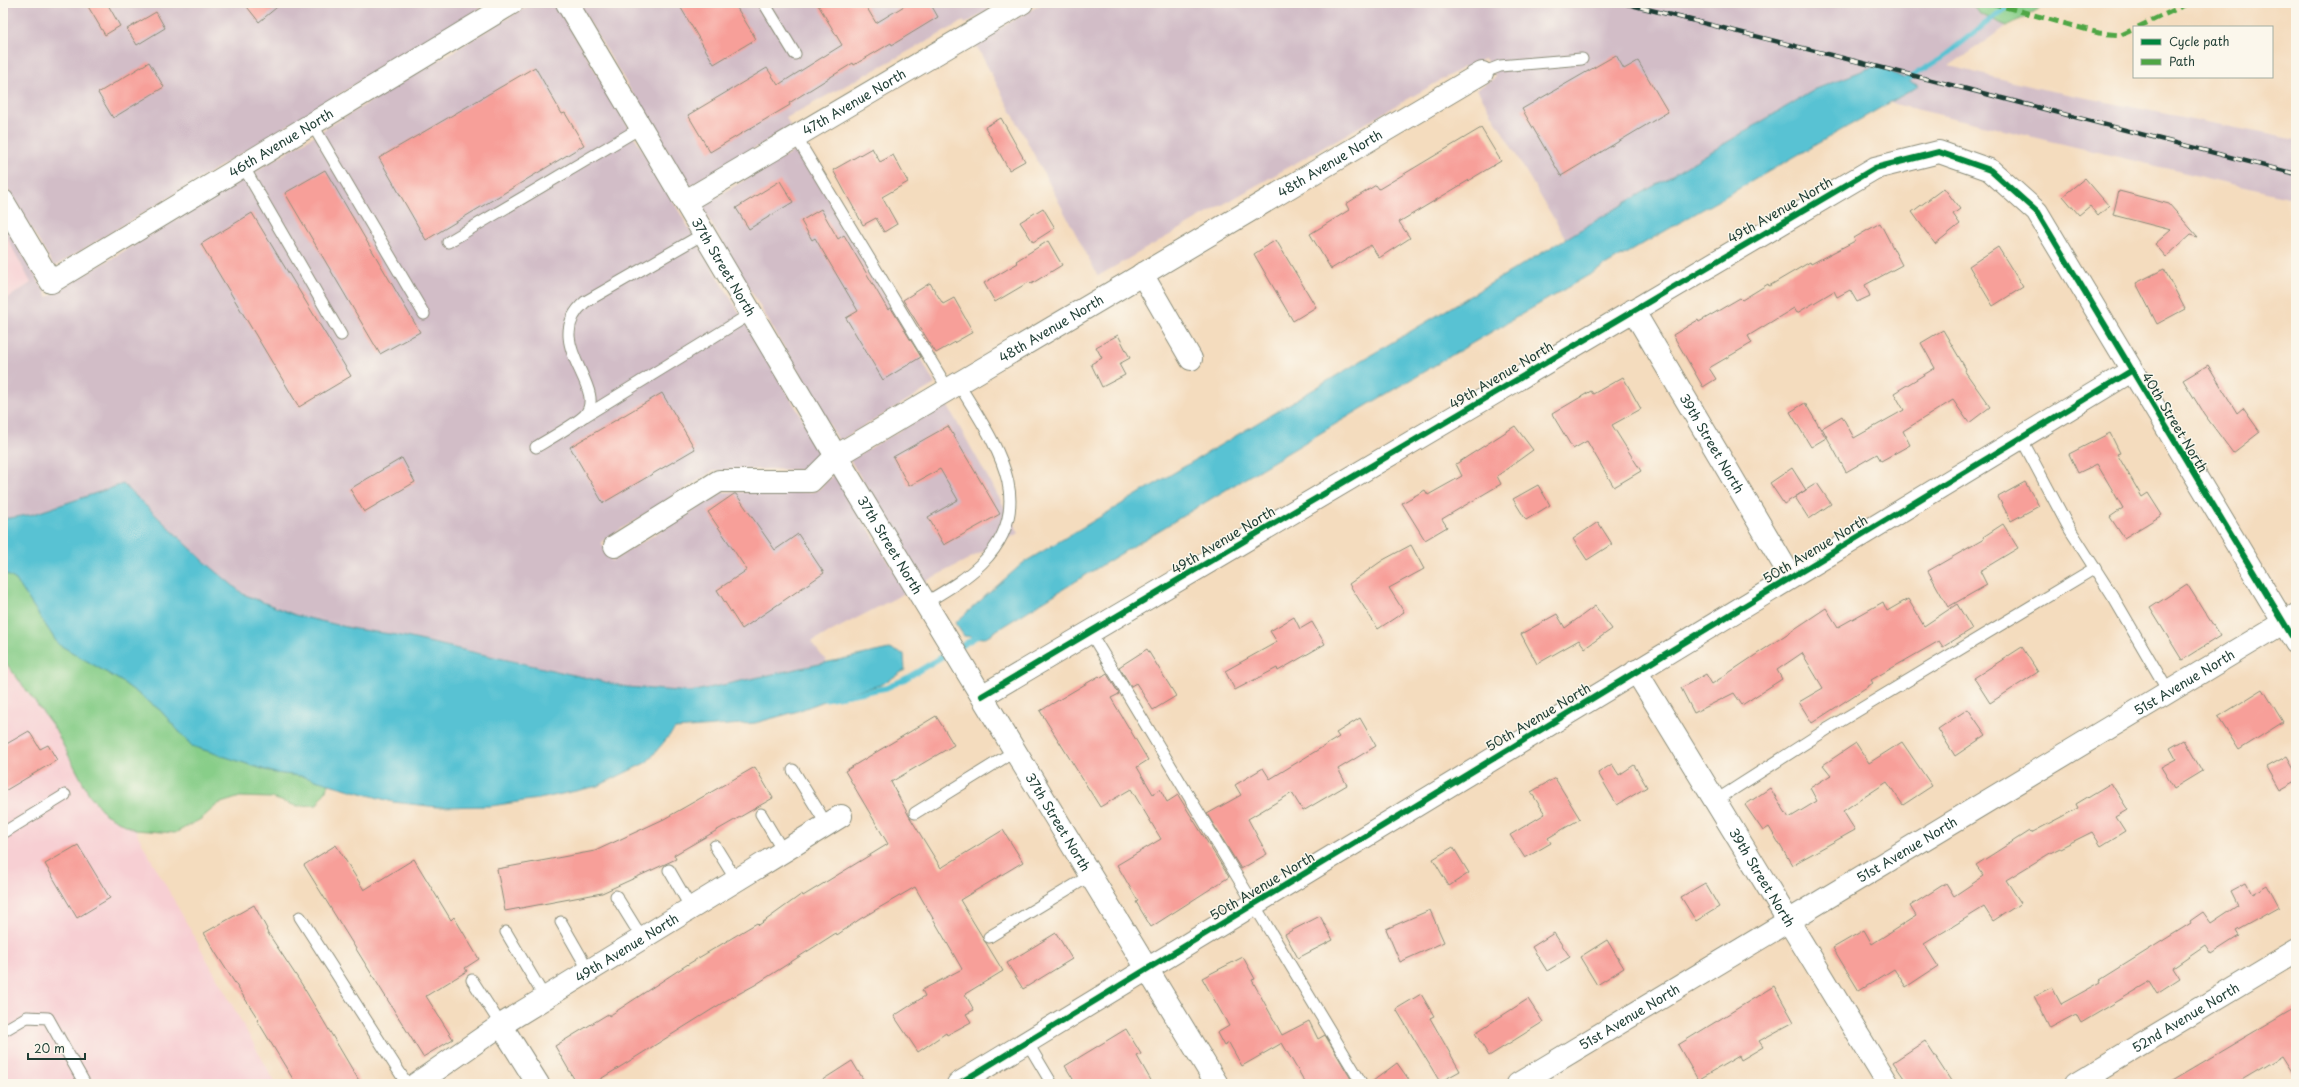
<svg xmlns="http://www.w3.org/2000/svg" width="2299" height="1087" font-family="'Playpen Sans',sans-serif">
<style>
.built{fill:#f7cfd3}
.industrial{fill:#d2bdc7}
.green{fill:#88ce89;stroke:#54865e}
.water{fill:#58c2d3;stroke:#3c8084}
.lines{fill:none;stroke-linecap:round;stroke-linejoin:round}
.stream{stroke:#58c2d3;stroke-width:5.5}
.building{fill:#f79f99}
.service-casing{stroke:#8a8c79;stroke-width:13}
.minor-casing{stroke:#8a8c79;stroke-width:24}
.tertiary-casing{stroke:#8a8c79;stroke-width:24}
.service{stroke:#fff;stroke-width:11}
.minor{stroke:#fff;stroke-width:22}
.tertiary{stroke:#fff;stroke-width:22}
.rail-casing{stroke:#1f3d34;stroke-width:4.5}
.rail{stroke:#fbf7ec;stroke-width:3;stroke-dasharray:9;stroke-linecap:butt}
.quiet{stroke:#4fa644;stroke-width:5;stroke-dasharray:10 5;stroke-linecap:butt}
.cycleway-casing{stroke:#fbf7ec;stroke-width:8}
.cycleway{stroke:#00873e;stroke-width:6}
.labels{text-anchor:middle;stroke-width:3;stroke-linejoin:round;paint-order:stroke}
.street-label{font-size:13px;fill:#1f3d34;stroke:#fbf7ec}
</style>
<rect width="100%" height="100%" fill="#fbf7ec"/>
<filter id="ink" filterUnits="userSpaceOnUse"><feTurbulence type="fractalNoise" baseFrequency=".025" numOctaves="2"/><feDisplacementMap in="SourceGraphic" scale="8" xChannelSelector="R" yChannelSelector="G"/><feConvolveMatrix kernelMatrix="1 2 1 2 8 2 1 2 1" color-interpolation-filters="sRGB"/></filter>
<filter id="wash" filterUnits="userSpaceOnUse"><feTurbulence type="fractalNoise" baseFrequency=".012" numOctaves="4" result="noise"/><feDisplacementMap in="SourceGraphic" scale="16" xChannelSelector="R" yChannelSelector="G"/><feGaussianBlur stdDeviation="0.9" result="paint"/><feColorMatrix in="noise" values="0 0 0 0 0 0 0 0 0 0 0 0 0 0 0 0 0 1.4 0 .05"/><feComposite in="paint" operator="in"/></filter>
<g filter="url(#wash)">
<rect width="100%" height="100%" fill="#f4dcbe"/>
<g class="built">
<polygon points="3,230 31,283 3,301"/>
<polygon points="3,659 53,726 89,794 105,814 135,830 276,1084 3,1084"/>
</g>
<g class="industrial">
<polygon points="3,3 490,3 54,267 3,181"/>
<polygon points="533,3 555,3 823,453 806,470 767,469 713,471 601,542 612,561 723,492 812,492 819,489 835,473 907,592 811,642 827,662 690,692 627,687 397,635 355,629 295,615 243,594 205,562 83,497 34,514 3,519 3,301 31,283 3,230 3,220 48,297"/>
<polygon points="578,3 1000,3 965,24 964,21 786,118 791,127 689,187"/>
<polygon points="1043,3 1972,3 1980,14 2007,26 1949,66 2042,89 2296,140 2296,199 1890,103 1918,86 1877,65 1816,89 1566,239 1477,89 1496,77 1485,58 1465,69 1464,67 1098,276 975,43"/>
<polygon points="802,146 935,384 839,441 701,206"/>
<polygon points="946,403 1019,533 924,582 850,460"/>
</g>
<g class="green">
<polygon points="1972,3 2050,3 2007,26 1980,14"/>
<polygon points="3,572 16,580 58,644 121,681 160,710 192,746 275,773 301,776 330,783 317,805 296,806 272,798 240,797 218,804 201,819 175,833 135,830 105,814 89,794 53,726 3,659"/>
</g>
<g class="water">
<path d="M1877,65l42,21c-315,178 -628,361 -935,552l-20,-2 -9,-13 68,-60 793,-474z"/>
<polygon points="123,484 205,562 243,594 295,615 355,629 397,635 627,687 690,692 889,649 904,654 905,670 881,685 843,694 795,712 755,723 675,729 647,762 598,786 544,798 491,806 437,807 393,802 301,776 275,773 192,746 160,710 121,681 58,644 16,580 3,572 3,519 34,514"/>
</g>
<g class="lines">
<g class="stream">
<polyline points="1901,83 1942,58 1995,16 2014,3"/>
<polyline points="958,648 981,634"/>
<polyline points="825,699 886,688 905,679 950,652"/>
</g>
</g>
<g id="blocks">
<g class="building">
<polygon points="86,3 107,3 120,26 105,35"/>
<polygon points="244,3 282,3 259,22"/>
<polygon points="678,3 734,3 756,39 714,64"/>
<polygon points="817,3 864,3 876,23 909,3 930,3 938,17 892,45 891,43 854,65 853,63 789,103 790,105 710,152 688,115 767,68 778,85 842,45"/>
<polygon points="156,12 165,28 137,45 127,29"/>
<polygon points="1616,55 1624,69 1638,61 1668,112 1561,176 1522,109"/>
<polygon points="149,62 164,87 113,118 98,93"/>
<polygon points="535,67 562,114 565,113 584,145 426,240 379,158"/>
<polygon points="1001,118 1025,161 1009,170 985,127"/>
<polygon points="1481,128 1501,161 1399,222 1410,238 1379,258 1371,245 1331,269 1310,234 1349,210 1346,204 1376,185 1379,189"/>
<polygon points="872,148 880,162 893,155 908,182 882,197 897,224 884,232 876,218 863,225 833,170"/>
<polygon points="325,170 420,332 380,354 285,193"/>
<polygon points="2085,178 2109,206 2098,216 2090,206 2079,215 2063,196"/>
<polygon points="780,181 793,202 749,229 736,208"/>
<polygon points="1944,188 1960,209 1953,214 1960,224 1935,244 1912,212"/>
<polygon points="2119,191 2169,204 2198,237 2190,235 2166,257 2155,244 2171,230 2113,215"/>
<polygon points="1043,208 1055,228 1033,242 1020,222"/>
<polygon points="821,209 838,239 844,235 888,310 891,308 921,357 883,380 846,318 858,311 815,238 812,240 801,221"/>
<polygon points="252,213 351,376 299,407 201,244"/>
<polygon points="1880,223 1902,265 1865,285 1870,296 1857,302 1850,290 1837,297 1834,291 1797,313 1794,308 1748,336 1752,343 1709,368 1716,379 1703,387 1673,335 1698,320 1699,322 1740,298 1742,300 1768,284 1769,286 1810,262 1811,264 1855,241 1854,238"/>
<polygon points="1276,240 1316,307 1293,321 1254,254"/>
<polygon points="1048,241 1062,265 1031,284 1029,282 995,302 984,283 1018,263 1016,261"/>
<polygon points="1998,247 2023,287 1993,306 1969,266"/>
<polygon points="2164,269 2185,309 2157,324 2136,283"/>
<polygon points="930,283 943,304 954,298 973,332 936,353 903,300"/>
<polygon points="1943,330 1966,369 1964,370 1990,407 1969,423 1953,400 1903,431 1910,445 1881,461 1877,454 1846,472 1822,428 1842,416 1854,438 1904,410 1894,393 1935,368 1921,343"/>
<polygon points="1118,335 1130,358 1119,364 1125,375 1102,387 1091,364 1102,358 1096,347"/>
<polygon points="2208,365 2237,413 2243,408 2260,432 2233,453 2204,414 2183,380"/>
<polygon points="1623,377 1641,409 1612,425 1641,471 1614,487 1587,441 1573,449 1552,414 1591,391 1593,394"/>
<polygon points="662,393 695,449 603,503 570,447"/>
<polygon points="1805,403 1826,438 1811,447 1790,412"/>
<polygon points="948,426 1000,514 944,545 928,517 958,500 940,469 909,486 893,457"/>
<polygon points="1515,426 1533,450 1497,476 1501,484 1442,519 1447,527 1425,540 1402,503 1425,490 1428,495 1462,476 1456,464"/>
<polygon points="2110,433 2120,453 2117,454 2142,497 2148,493 2162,515 2124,538 2110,517 2123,508 2097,464 2078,473 2069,454"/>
<polygon points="402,458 415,482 364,512 350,489"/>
<polygon points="1792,468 1806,490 1784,504 1770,483"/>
<polygon points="2025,482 2039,506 2011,521 1998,497"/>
<polygon points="1817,483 1831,504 1809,519 1795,497"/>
<polygon points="1538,485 1550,505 1526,520 1513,499"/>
<polygon points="734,494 736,494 775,550 798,534 824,573 742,629 717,590 747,570 708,512"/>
<polygon points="1598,522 1612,544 1587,560 1573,539"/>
<polygon points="2003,524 2018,548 1980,571 1987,585 1948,607 1928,571 1984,539 1983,537"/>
<polygon points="1411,545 1424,569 1389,588 1404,612 1378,629 1349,584 1383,560"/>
<polygon points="2187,584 2220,636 2182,660 2150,608"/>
<polygon points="1908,599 1924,626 1957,604 1972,629 1943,647 1939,641 1871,680 1873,683 1812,723 1799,702 1823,688 1802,653 1777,670 1782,679 1742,705 1734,693 1694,713 1681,688 1706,674 1712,684 1826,608 1838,627 1883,602 1887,611"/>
<polygon points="1595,606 1612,629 1585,648 1579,640 1537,664 1521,634 1557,614 1565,628"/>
<polygon points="1294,617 1300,629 1312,622 1325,644 1278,671 1277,668 1235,690 1225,671 1277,642 1270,631"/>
<polygon points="2022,647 2038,672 1990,703 1974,678"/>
<polygon points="1147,649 1176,696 1153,710 1136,683 1131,686 1119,667"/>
<polygon points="1107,674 1119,694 1111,698 1148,760 1137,767 1153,794 1160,789 1167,802 1178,795 1229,877 1151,927 1136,902 1138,901 1117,865 1161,839 1131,789 1100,807 1040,711 1099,676 1101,678"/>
<polygon points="2263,689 2283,722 2239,750 2218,717"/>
<polygon points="1968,709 1986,735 1955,756 1938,729"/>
<polygon points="936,716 954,745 891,782 909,816 941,868 1003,830 1023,862 960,900 1003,971 965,994 974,1010 966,1014 971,1022 947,1035 946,1033 918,1052 894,1016 925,996 922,990 962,969 915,887 860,919 837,935 836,933 755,985 727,1000 612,1072 592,1084 577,1084 555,1046 608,1014 609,1016 685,966 757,923 759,925 802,894 803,896 888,844 845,771"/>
<polygon points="1360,718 1376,746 1338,769 1347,785 1303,811 1292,793 1248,819 1267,854 1241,869 1207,814 1241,795 1235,785 1263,768 1270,779 1339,737 1336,733"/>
<polygon points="29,731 40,749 48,745 57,760 3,792 3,746"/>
<polygon points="2184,740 2202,771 2174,788 2161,767 2176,759 2170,748"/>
<polygon points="1902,742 1932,786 1903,805 1887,782 1843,811 1855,830 1792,865 1769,827 1763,831 1745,805 1770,788 1789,818 1817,801 1810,788 1831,775 1823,765 1856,743 1869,763"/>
<polygon points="2287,756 2296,772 2296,781 2280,790 2267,767"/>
<polygon points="1612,764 1619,775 1634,765 1647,787 1617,805 1598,773"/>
<polygon points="755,767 773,798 674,855 676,859 602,893 505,911 497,869 595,851 664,819"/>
<polygon points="1555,778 1580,819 1548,838 1551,843 1525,858 1510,835 1545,814 1531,792"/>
<polygon points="2111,783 2128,810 2116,817 2125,831 2101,846 2092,832 2052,852 2006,880 2021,903 1993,921 1984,907 1924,944 1938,966 1906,987 1894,969 1859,991 1833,948 1864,930 1872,944 1916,916 1910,906 1946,883 1954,896 1984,876 1976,865 2029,831 2031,833 2078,808 2076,804"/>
<polygon points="78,845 110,898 77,918 45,864"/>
<polygon points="336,845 364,890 414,859 451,920 454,917 479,959 465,968 467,971 426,996 453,1039 423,1057 304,865"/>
<polygon points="1453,847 1469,873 1449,886 1433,859"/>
<polygon points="1705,883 1719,907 1696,921 1681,897"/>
<polygon points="2246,883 2252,894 2267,885 2279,907 2236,931 2239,936 2211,954 2205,945 2173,967 2180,978 2157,993 2150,982 2081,1023 2076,1014 2050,1028 2034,996 2052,987 2061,1004 2101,982 2100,980 2191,923 2190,921 2203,912 2211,923 2238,905 2231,891"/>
<polygon points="254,905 267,929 266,930 301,983 361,1084 296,1084 257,1020 258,1019 215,952 204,933"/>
<polygon points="1430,910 1444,942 1400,962 1386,929"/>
<polygon points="1320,916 1333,940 1298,958 1285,934"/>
<polygon points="1056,933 1072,959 1023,989 1007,963"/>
<polygon points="1554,933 1570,957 1547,971 1532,947"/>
<polygon points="1607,940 1624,968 1597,985 1580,957"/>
<polygon points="1243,957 1255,979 1252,980 1282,1035 1309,1021 1318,1039 1325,1035 1354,1084 1306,1084 1282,1043 1242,1066 1229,1043 1224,1046 1217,1033 1229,1026 1202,978"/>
<polygon points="1774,986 1794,1022 1759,1041 1763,1047 1741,1060 1739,1056 1698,1080 1678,1045"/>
<polygon points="1421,994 1434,1016 1430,1018 1460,1071 1440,1082 1396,1009"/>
<polygon points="1528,999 1543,1022 1489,1056 1475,1033"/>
<polygon points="2296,1007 2296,1078 2282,1056 2235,1084 2166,1084"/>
<polygon points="1126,1029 1141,1054 1137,1056 1153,1084 1076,1084 1065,1066"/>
<polygon points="1925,1041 1953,1084 1908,1084 1893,1062"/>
<polygon points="852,1061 866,1084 816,1084"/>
<polygon points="1397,1063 1412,1084 1369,1084"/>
</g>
</g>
</g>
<g filter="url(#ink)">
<use href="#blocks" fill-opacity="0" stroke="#8a8c79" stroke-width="1"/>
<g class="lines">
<g class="service-casing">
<g id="service">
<polyline points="764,3 795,54"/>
<polyline points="1482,73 1500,66 1582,59"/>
<polyline points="312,124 424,314"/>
<polyline points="796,137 948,389"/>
<polyline points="243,166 341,335"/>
<polyline points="448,242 642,127"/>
<polyline points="585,416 752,313"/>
<polyline points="2021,438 2069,528 2115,600 2168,691"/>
<path d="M536,447c10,-6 43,-25 49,-32 24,-28 -46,-73 0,-113l120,-69"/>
<path d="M925,603c20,-12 41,-24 57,-40 60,-60 10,-123 -24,-180"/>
<polyline points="1090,632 1362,1084"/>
<polyline points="793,770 827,825"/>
<polyline points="1715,801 1829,728 2095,568"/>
<polyline points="915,813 1015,751"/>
<polyline points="761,814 783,851"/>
<polyline points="3,833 65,795"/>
<polyline points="715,846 736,880"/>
<polyline points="669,870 691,908"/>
<polyline points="616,896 642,938"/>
<polyline points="300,917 407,1084"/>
<polyline points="561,922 589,971"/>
<polyline points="506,932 545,998"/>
<polyline points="989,937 1091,875"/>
<polyline points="472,980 501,1025"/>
<polyline points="3,1031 27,1017 48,1018 85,1084"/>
<polyline points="1027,1042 1052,1084"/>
</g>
</g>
<g class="minor-casing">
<g id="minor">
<path id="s1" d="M3,201l48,81 461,-279"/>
<path id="s2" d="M686,201l336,-198"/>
<polyline points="1142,274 1191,359"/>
<path id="s3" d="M1633,310l158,267"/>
<path id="s4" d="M615,546l104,-65h92l25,-25 646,-383"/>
<path id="s5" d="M1636,671l252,413"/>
<polyline points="982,696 1875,168 1939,152 1990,170 2037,212 2296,643"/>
<polyline points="501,1025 538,1084"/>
<path id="s6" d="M416,1084l85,-59 340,-209"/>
<polyline points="958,1084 2131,371"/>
<path id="s7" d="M1518,1084l778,-469"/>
<path id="s8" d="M2075,1084l221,-133"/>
</g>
</g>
<g class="tertiary-casing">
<g id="tertiary">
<path id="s9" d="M567,3l269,453 381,628"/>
</g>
</g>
<use href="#service" class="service"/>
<use href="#minor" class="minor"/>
<use href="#tertiary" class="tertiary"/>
<g class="rail-casing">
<polyline id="rail" points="1623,3 1959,87 2296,174"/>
</g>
<use href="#rail" class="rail"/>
<g class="quiet">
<polyline points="1991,3 2099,33 2121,35 2134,29"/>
<polyline points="2138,27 2189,3"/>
</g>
<g class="cycleway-casing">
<g id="cycleway">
<polyline points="982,696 1875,168 1939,152 1990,170 2037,212 2296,643"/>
<polyline points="958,1084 2131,371"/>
</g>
</g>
<use href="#cycleway" class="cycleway"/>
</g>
</g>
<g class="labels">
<g class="street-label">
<text dy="5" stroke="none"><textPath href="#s2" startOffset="195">47th Avenue North</textPath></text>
<text dy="5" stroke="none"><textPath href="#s1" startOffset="363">46th Avenue North</textPath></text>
<text dy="5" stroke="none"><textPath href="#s4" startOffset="824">48th Avenue North</textPath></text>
<text transform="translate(1780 210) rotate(-30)" y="5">49th Avenue North</text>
<text dy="5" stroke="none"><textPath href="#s9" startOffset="307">37th Street North</textPath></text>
<text dy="5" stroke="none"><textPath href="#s4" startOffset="500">48th Avenue North</textPath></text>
<text transform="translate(1501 375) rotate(-31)" y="5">49th Avenue North</text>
<text transform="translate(2175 422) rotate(59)" y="5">40th Street North</text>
<text dy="5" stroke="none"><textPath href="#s3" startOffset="155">39th Street North</textPath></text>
<text transform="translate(1223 540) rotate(-31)" y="5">49th Avenue North</text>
<text dy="5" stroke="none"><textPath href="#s9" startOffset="631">37th Street North</textPath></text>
<text transform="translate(1815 549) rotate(-31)" y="5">50th Avenue North</text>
<text dy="5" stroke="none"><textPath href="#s7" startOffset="778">51st Avenue North</textPath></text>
<text transform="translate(1538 717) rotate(-31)" y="5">50th Avenue North</text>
<text dy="5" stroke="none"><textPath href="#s9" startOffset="955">37th Street North</textPath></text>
<text dy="5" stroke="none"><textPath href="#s7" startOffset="454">51st Avenue North</textPath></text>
<text dy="5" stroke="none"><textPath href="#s5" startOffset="242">39th Street North</textPath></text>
<text transform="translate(1262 886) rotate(-31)" y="5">50th Avenue North</text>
<text dy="5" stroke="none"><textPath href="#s6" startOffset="251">49th Avenue North</textPath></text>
<text dy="5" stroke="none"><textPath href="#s7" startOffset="130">51st Avenue North</textPath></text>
<text dy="5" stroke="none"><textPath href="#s8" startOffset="129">52nd Avenue North</textPath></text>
</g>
</g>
<rect width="2299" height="1087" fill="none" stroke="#fbf7ec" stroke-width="16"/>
<rect x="2133" y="26" width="140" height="52" fill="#fbf7ec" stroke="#a3ada2"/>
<rect x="2141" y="39" width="20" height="6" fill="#00873e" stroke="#a3ada2"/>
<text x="2169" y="46" font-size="12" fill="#1f3d34">Cycle path</text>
<rect x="2141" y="59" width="20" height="6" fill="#4fa644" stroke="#a3ada2"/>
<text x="2169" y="66" font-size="12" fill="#1f3d34">Path</text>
<path d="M28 1053v6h57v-6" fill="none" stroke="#1f3d34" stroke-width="2"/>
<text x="34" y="1053" font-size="12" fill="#1f3d34" stroke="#fbf7ec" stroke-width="3" paint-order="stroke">20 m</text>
</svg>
